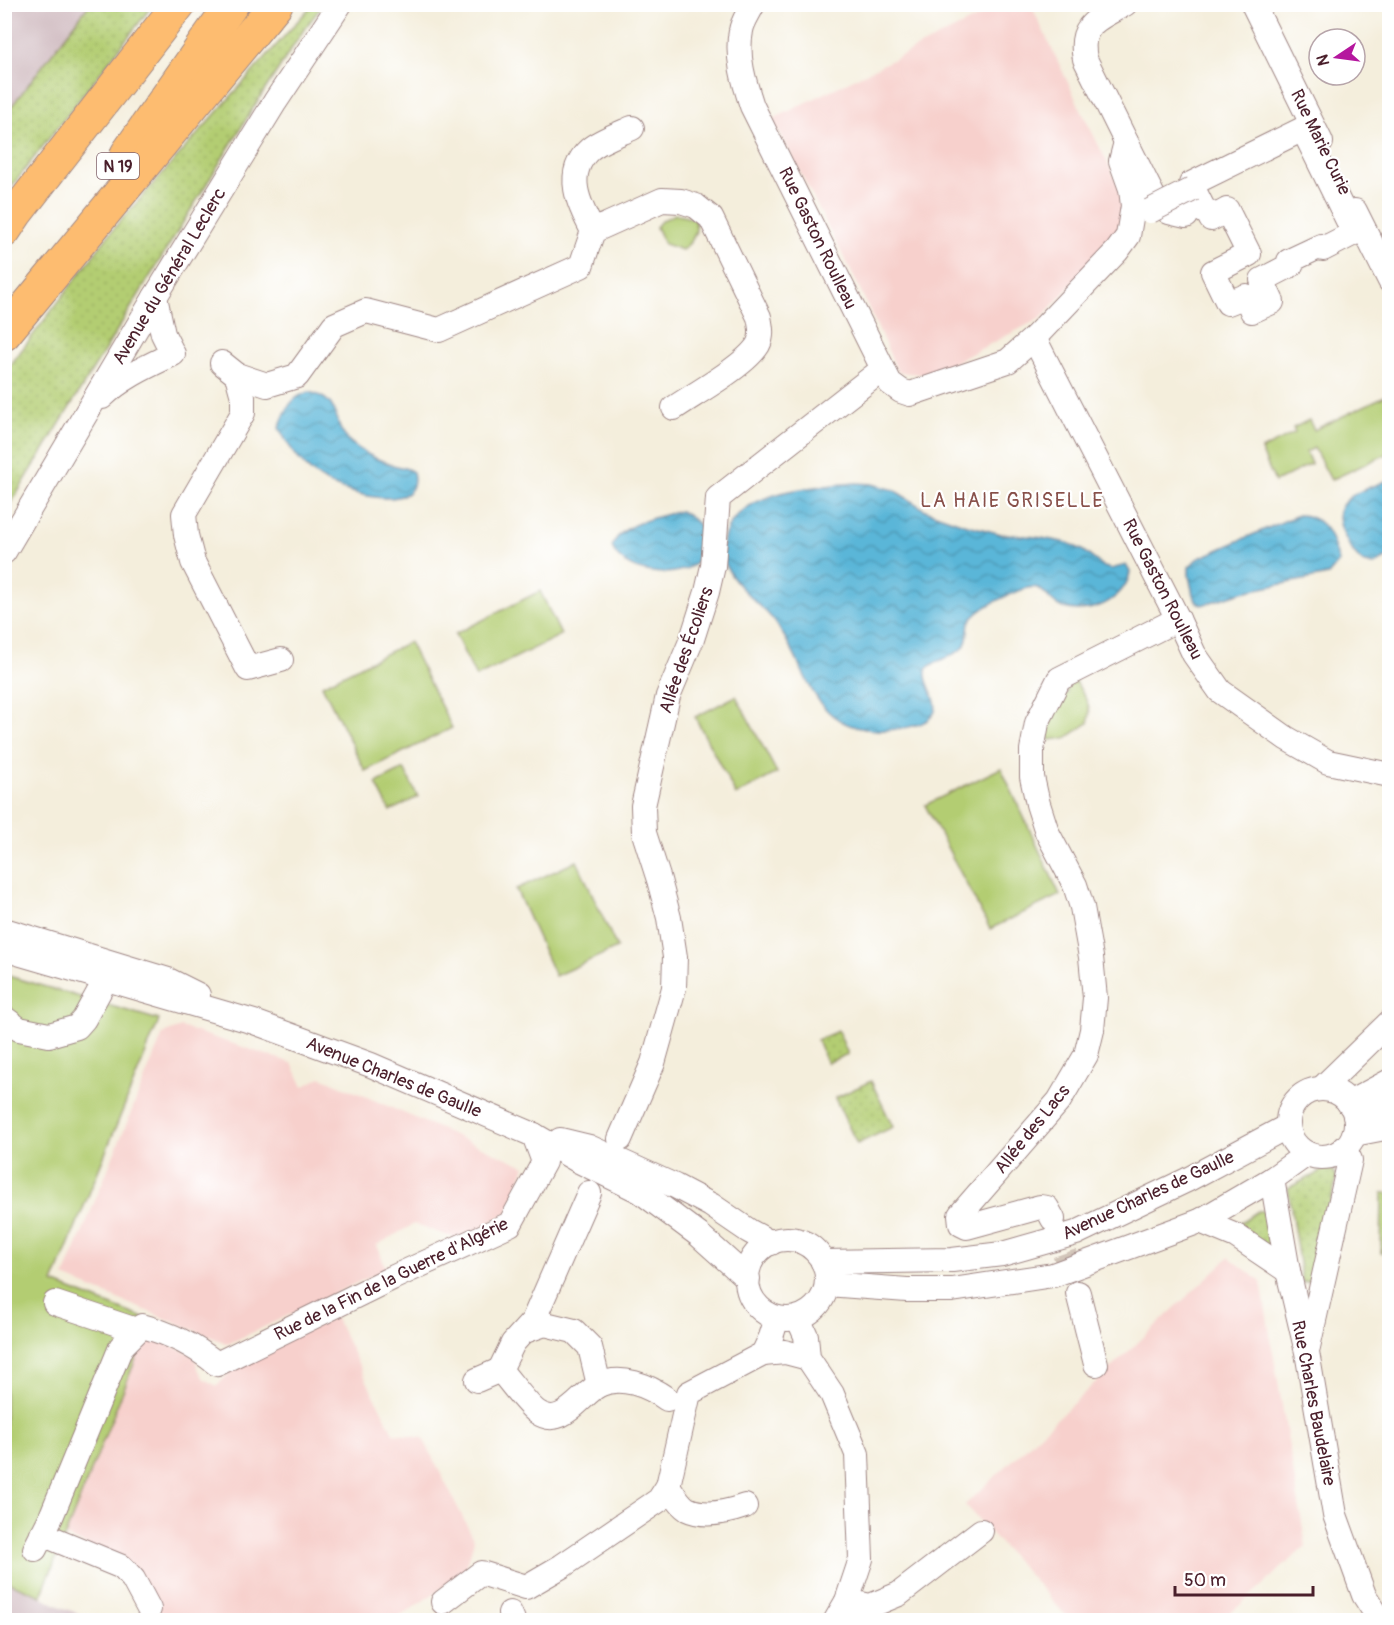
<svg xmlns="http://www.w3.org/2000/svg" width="1394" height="1625" font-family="Pangolin,sans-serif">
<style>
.built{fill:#f7d0cc}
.industrial{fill:#d2bec3}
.grass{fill:url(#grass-dots);stroke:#7e764e;stroke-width:1.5}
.green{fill:#b3cd72;stroke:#7e764e;stroke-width:1.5}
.water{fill:url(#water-waves);stroke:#526a82;stroke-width:1.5}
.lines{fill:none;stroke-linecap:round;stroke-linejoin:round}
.minor-tunnel{stroke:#d2c5b9;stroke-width:24;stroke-dasharray:24 12;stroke-linecap:butt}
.minor-casing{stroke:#9f8684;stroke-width:26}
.highway-casing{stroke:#9f8684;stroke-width:35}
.minor{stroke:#fff;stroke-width:24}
.highway{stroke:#fdbc6f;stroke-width:33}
.minor-bridge-casing{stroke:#9f8684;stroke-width:26;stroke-linecap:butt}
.minor-bridge{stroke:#fff;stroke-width:24}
.labels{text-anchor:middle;stroke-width:4.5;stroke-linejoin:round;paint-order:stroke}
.shield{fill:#fff;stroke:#80626b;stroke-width:1.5}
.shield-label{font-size:16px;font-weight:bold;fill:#4a1f2b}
.street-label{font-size:18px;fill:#4a1f2b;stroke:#fff}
.neighbourhood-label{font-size:20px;letter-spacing:1.5px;fill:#88504a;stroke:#fff}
</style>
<defs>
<pattern id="grass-dots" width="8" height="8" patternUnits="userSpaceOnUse" patternTransform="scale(1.5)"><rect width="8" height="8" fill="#b3cd72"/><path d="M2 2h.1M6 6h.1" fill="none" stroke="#9bb063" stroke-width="1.8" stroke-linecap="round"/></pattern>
<pattern id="water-waves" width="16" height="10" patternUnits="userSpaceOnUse" patternTransform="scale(1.5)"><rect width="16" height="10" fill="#5ab6d8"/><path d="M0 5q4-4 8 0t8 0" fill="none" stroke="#4c93af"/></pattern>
</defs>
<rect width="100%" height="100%" fill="#fff"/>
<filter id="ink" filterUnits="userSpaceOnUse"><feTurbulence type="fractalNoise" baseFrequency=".0167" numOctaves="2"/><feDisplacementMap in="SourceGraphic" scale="12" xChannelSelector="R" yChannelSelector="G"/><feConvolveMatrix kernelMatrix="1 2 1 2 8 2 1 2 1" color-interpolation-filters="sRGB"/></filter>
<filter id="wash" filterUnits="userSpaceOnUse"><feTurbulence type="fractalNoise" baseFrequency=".008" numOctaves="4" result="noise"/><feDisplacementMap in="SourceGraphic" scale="24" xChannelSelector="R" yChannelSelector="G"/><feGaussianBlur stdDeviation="1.35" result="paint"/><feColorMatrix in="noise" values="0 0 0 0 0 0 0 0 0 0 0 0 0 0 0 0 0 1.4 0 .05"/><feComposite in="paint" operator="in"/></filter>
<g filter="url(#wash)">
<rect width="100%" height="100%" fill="#f4eedc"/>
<g class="built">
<polygon points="1003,5 1031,5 1082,112 1122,192 1123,227 1041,318 930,375 898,372 859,287 773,119"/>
<polygon points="181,1027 292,1063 303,1087 321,1077 525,1166 508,1212 460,1240 414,1224 377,1245 386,1269 228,1344 64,1277 163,1034"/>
<polygon points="1229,1257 1261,1282 1306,1546 1223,1620 1070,1620 965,1505"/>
<polygon points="335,1317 393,1433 423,1438 474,1540 466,1569 448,1584 395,1620 165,1620 129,1563 65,1536 142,1343 157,1340 195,1356 198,1369 204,1379 217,1386 242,1360"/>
</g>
<g class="industrial">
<polygon points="5,5 102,5 5,122"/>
<polygon points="4,1581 41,1596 54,1604 95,1620 5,1620"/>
</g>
<g class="grass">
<polygon points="89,5 153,5 5,195 5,115"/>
<polygon points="312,5 323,5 305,28 255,105 5,513 5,372 115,227"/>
<polygon points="838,1031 848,1054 827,1063 817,1040"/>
<polygon points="871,1081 893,1127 857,1144 835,1098"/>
<polygon points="1331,1168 1337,1178 1309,1281 1302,1283 1288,1188 1324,1170"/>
<polygon points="1258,1211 1266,1211 1270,1249 1237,1225"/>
</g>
<g class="green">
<path d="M675,214l19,5c6,13 -2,23 -12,31l-18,-6 -8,-17 5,-6z"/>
<polygon points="1389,394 1389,453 1331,480 1314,448 1306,452 1311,464 1275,482 1261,450 1295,433 1293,428 1309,420 1314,430"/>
<polygon points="540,591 561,635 476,677 455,634"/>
<polygon points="409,642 452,728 365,771 322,685"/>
<path d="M1074,679c8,14 20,27 14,44l-22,15 -17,2c-2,-19 5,-34 19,-48l-5,-8z"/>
<polygon points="736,696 777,773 736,795 695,717"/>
<polygon points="1001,768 1060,895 990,929 925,805"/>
<polygon points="404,769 418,797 390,811 376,783"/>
<polygon points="577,861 617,948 555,976 516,889"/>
<polygon points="5,975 159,1020 53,1283 151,1321 41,1596 5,1581"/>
<polygon points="1382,1193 1389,1193 1389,1254 1381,1253"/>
</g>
<g class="water">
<path d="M309,392c36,9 20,30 40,49 11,10 27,18 41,23 8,3 16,3 23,8 10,44 -66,21 -85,11 -24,-13 -37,-32 -49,-55 7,-18 11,-31 30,-36z"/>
<path d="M1389,480v76l-15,9c-1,0 -9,-2 -10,-2 -13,-9 -33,-45 -21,-59 10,-13 32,-18 46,-24z"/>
<path d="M856,483l16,1 22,6 33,21 37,13 37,10 35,3 32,6 14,7 22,17 7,2 15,-4 4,7c-5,29 -42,45 -69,35 -15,-6 -17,-26 -37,-18 -15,5 -47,19 -54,33 -4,8 0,18 -7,26 -10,9 -25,11 -36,20 -7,16 20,36 3,50 -10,9 -30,11 -43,12 -77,4 -76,-59 -112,-108 -16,-21 -44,-36 -51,-63 -3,-12 0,-25 6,-35 25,-36 86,-37 126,-41z"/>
<path d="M680,511c21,10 40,35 15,53 -22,16 -72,10 -83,-17 8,-24 46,-30 68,-36z"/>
<path d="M1298,515c29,1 34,23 41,47l-11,13 -86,17 -40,13 -5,-3 -4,-7 -4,-20v-8l8,-8z"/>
</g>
</g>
<g filter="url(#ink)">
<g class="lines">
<polyline class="minor-tunnel" points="1053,1219 1078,1293"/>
<g class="minor-casing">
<g id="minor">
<path d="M753,4c-4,9 -11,18 -12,27 -5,25 3,51 11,75l138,277 11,8 9,3 98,-33 26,-23 83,-87 11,-15 5,-30 -2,-17 -10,-28 5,-19"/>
<path d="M1125,4c-27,15 -47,20 -40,55l71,143 13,10 17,4"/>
<polyline points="1253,4 1321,142"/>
<polygon points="1303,129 1354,233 1323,249 1321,246 1289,261 1291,265 1262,280 1272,302 1252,311 1246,296 1228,303 1213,272 1249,254 1227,210 1211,219 1207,211 1205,212 1191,184"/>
<polyline points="1355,211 1390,281"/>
<path d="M593,231c-14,-26 -30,-58 -3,-82 11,-9 29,-15 42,-21"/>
<polyline points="1034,338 1178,619 1194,654 1220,691 1286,738 1328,762 1385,774 1390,773"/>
<path d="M222,363l15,12 30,10 30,-9 37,-51 32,-14 73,19 142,-64 12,-35 69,-31 19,1 15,5 15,12 48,99c2,10 4,19 -1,28 -13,21 -62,48 -84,63"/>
<polyline points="237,375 243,397 243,413 184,514 186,535 193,562 248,669 281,660"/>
<path d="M102,397c21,-20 46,-31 71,-43l-10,-20 -8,-37"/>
<polyline points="4,552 155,297 275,102 340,4"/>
<polyline points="4,930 168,980 198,995"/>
<polyline points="4,949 254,1022 371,1065 534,1135 577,1160 640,1191 699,1235 748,1279"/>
<polyline points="4,1018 19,1029 49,1035 77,1027 84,1019 106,979"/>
<polyline points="1321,1089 1390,1022"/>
<circle cx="1322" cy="1123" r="34"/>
<polyline points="1349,1103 1390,1081"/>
<polyline points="1355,1116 1390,1105"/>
<polyline points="1354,1134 1390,1127"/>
<polyline points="620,1139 653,1063 674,988 675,957 669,918 659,880 644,833 643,806 668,696 692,639 707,592 713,566 718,498 883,369"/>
<polyline points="560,1140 589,1147 675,1186 711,1205 749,1231 771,1243"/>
<polyline points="1272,1179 1288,1271 1307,1352 1335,1515 1364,1595 1380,1620"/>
<polyline points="1053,1219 1047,1208 1040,1207 967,1227 961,1224 960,1215 1059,1101 1086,1055 1092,1030 1095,998 1091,957 1082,907 1075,885 1047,832 1038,804 1032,777 1032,750 1037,723 1059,679 1178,619"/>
<polyline points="1200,1221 1236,1236 1288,1271"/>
<circle cx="787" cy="1279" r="40"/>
<polyline points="823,1262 952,1260 1002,1254 1076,1233 1187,1180 1288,1126"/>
<polyline points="827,1284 907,1290 952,1290 1053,1275 1200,1221 1272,1179 1307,1154"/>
<polyline points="1078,1293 1096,1364"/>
<polyline points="55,1303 136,1330"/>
<polyline points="798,1318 806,1336 808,1358 832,1394 857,1454 861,1559 847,1601 836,1620"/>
<polyline points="525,1331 545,1324 574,1331 590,1347 599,1385"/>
<polyline points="1308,1347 1350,1160 1344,1148"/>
<polyline points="763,1354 785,1352 808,1358"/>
<polyline points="500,1370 513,1343 533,1321 589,1193"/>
<path d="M477,1380l23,-10c10,11 26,34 37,42 25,18 43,-17 62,-27 22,-11 50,1 68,14"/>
<path d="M668,1486c5,7 12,19 19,23 18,9 41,3 58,-3"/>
<polyline points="42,1534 122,1567 133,1579 149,1609"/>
<path d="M35,1549l16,-32 70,-170 21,-21c27,7 53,20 75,38l175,-86 118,-54 34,-62 -10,-27"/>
<polyline points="847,1601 870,1606 899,1594 981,1531"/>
<polyline points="443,1602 481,1573 526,1587 562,1566 659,1500 668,1486 689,1393 763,1354 771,1337 777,1318"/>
<polyline points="510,1613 513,1620"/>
</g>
</g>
<g class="highway-casing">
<g id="highway">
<polyline points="127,154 232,4"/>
<polyline points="4,231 16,213 179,4"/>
<polyline points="4,334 276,4"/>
</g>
</g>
<use href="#minor" class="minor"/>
<use href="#highway" class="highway"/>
<g class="minor-bridge-casing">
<polyline id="minor-bridge" points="1150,211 1193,189"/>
</g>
<use href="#minor-bridge" class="minor-bridge"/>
</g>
</g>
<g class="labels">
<rect class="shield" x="97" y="153" width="42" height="26" rx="4.5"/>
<g class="shield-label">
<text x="118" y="172">N 19</text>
</g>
<g class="street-label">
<text transform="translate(1321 142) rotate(64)" y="6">Rue Marie Curie</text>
<text transform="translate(818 238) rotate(64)" y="6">Rue Gaston Roulleau</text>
<text transform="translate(169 276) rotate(-59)" y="6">Avenue du Général Leclerc</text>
<text transform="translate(1163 589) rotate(63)" y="6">Rue Gaston Roulleau</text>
<text transform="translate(686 650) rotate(-71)" y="6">Allée des Écoliers</text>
<text transform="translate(394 1077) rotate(22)" y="6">Avenue Charles de Gaulle</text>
<text transform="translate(1032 1129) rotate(-51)" y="6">Allée des Lacs</text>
<text transform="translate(1148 1195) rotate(-25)" y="6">Avenue Charles de Gaulle</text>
<text transform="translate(391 1279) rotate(-26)" y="6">Rue de la Fin de la Guerre d'Algérie</text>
<text transform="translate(1314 1403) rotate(79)" y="6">Rue Charles Baudelaire</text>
</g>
<g class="neighbourhood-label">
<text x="1012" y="507">LA HAIE GRISELLE</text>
</g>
</g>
<rect width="1394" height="1625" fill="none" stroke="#fff" stroke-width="24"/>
<g transform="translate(1337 57) rotate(257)"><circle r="28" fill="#ffffff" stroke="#b7a5aa" stroke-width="1.5"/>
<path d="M0-4.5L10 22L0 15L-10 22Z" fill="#b5179e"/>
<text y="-9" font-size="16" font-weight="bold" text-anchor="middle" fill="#4a1f2b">N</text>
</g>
<path d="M1175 1586v9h138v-9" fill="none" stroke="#4a1f2b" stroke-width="3"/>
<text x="1184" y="1586" font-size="18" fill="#4a1f2b" stroke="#ffffff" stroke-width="4.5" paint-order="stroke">50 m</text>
</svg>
